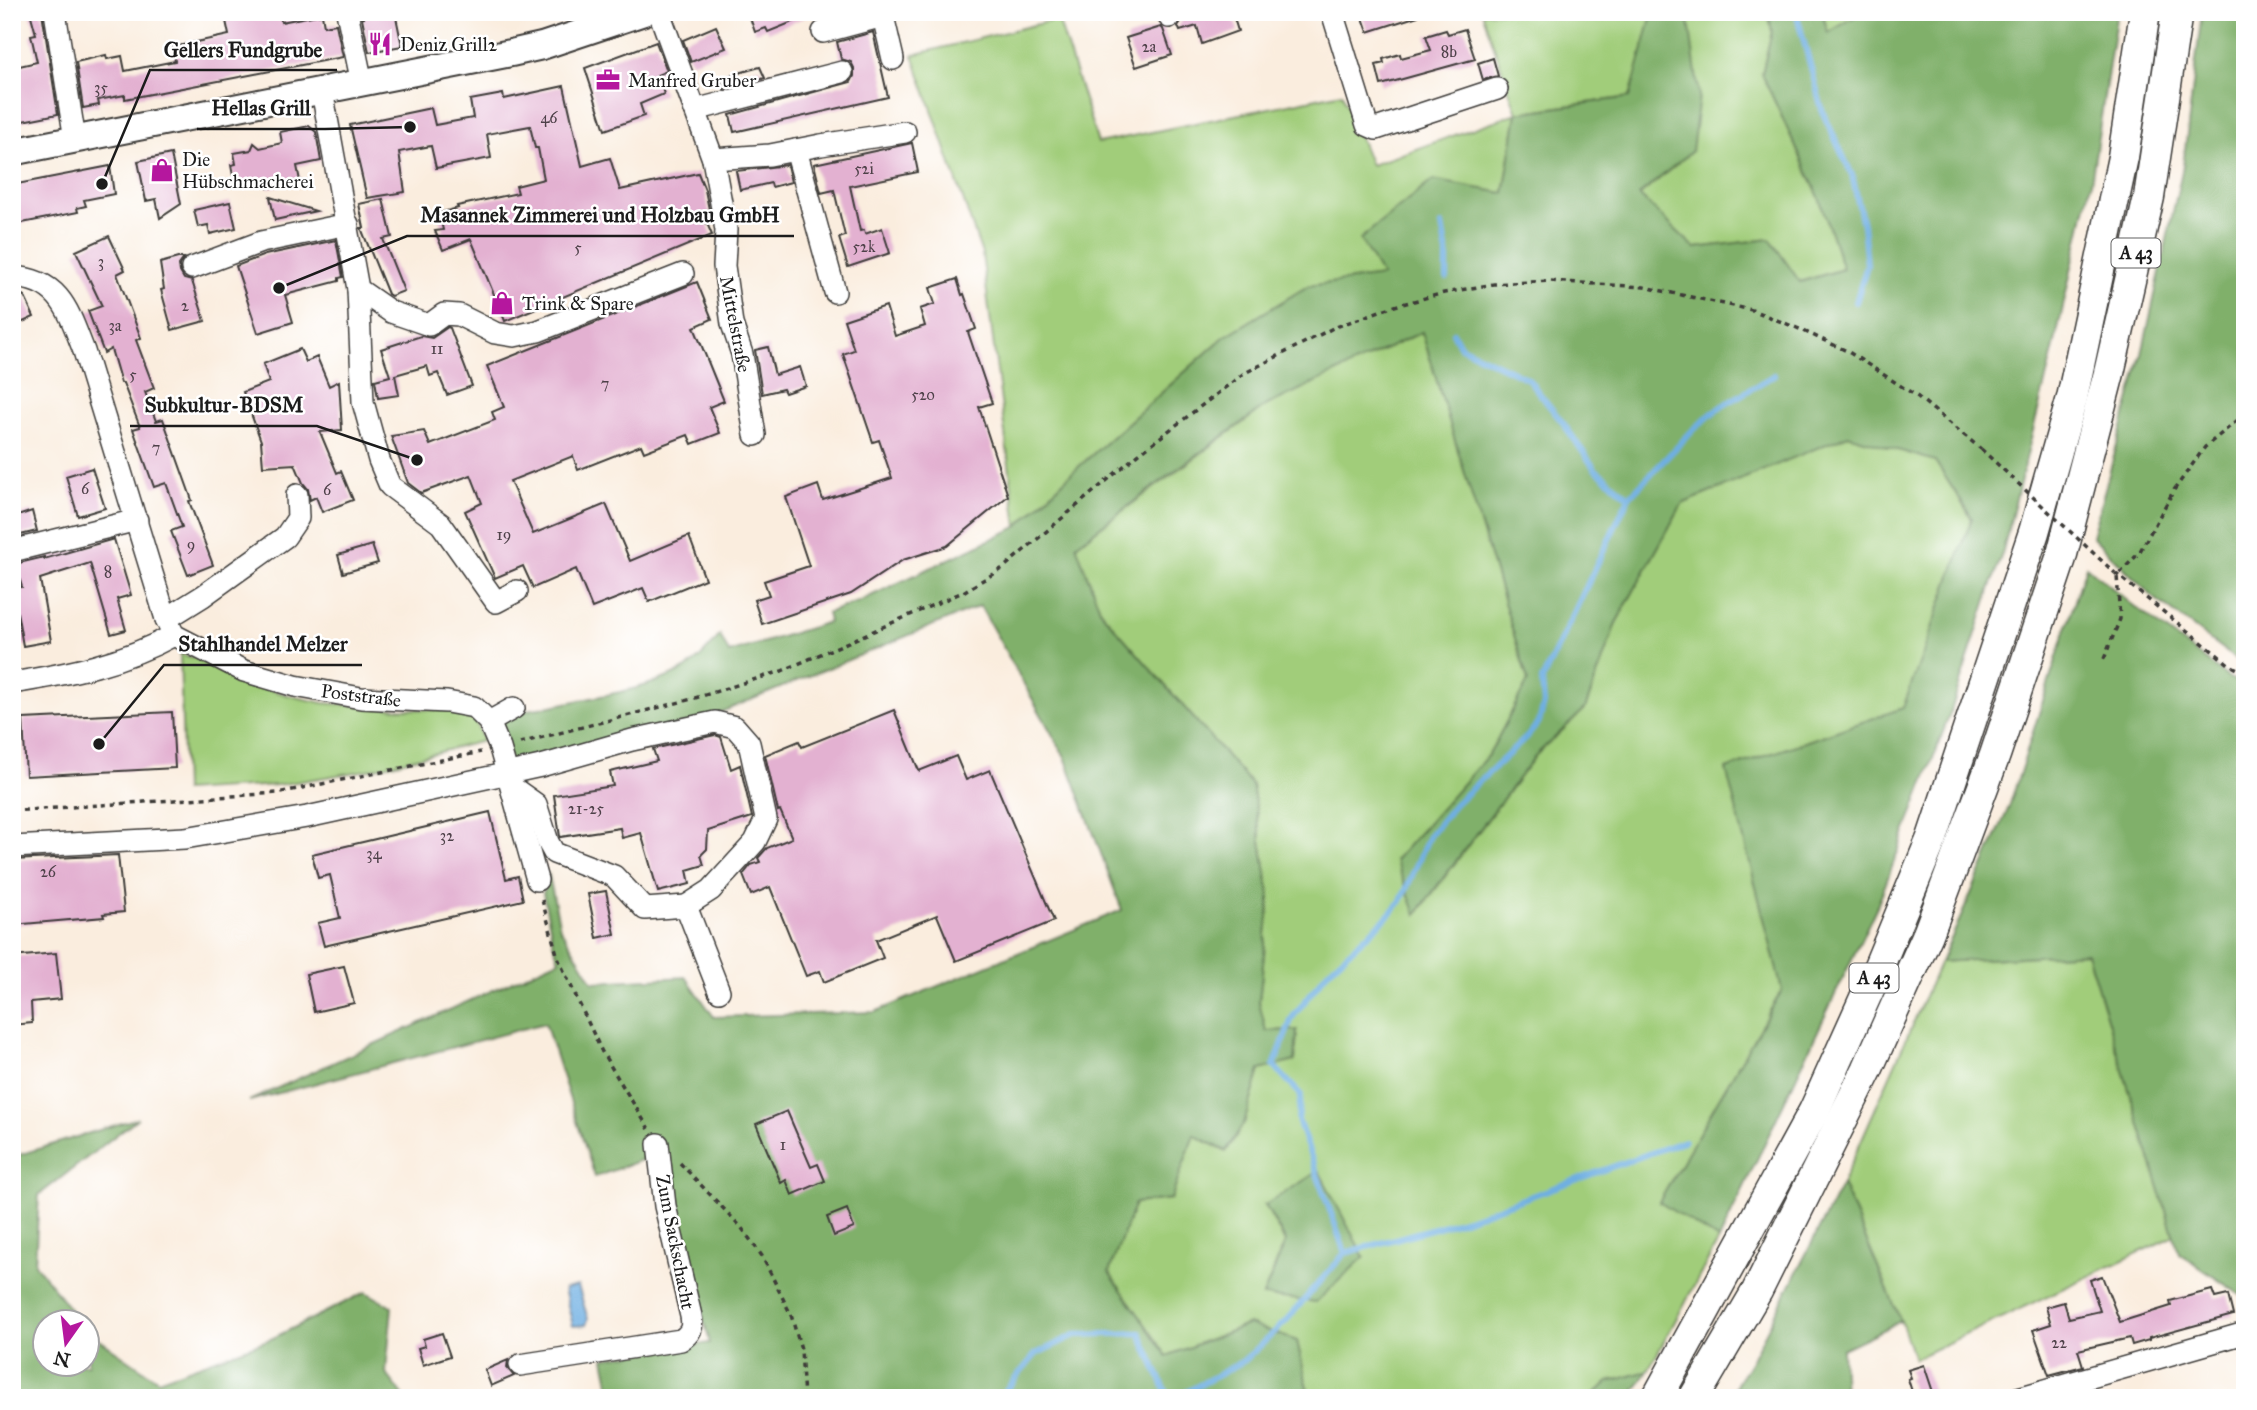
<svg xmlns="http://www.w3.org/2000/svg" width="2257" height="1410" font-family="'IM FELL Great Primer',serif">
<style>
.green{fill:#a1cd7a;stroke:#5e744b;stroke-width:2;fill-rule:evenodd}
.forest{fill:#80b06a;stroke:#4e6643;stroke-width:2}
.water{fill:#6eafe2;stroke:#45667f;stroke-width:2}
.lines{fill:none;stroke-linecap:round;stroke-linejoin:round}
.stream{stroke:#6eafe2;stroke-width:6}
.building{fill:#e3b1d1}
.minor-casing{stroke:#3d3b39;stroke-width:24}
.major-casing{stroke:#3d3b39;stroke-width:30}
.highway-casing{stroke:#3d3b39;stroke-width:33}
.path{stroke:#3d3b39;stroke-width:3.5;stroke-dasharray:5 5;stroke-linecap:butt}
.minor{stroke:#fff;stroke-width:21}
.major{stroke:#fff;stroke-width:26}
.highway{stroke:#fff;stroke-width:30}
.path-bridge{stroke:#3d3b39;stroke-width:3.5;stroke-dasharray:5 5;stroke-linecap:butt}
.labels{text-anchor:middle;stroke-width:5;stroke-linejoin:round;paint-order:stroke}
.number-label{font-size:16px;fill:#4e4149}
.shield{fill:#fff;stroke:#606060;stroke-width:2}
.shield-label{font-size:18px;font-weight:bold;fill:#1c1c1c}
.poi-label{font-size:19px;fill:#1c1c1c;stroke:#fff;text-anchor:start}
.street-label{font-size:19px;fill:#1c1c1c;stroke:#fff}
.leader{fill:none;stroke:#1c1c1c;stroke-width:2.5}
.callout-dot{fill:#1c1c1c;stroke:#fff;stroke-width:2.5}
.callout-label{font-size:21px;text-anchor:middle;font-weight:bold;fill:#1c1c1c;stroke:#fff;stroke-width:5;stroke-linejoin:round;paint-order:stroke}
</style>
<rect width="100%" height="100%" fill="#fff"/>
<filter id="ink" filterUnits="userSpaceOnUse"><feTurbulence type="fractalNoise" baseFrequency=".0143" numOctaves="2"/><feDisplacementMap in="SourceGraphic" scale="14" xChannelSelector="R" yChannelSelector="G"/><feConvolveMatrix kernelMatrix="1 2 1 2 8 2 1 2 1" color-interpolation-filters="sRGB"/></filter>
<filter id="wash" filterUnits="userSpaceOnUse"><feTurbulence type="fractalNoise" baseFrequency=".00686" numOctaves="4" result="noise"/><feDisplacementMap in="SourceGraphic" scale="28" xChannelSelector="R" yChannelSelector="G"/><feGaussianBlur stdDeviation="1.57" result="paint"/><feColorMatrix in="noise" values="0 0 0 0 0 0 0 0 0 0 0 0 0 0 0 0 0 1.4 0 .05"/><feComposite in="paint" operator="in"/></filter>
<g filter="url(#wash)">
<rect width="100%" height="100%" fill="#faedde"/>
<g class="green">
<polygon points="1482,12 1768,12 1772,31 1762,74 1819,197 1843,269 1799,282 1769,239 1695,248 1639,196 1692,151 1630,97 1517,113 1504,193 1382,276 1308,286 1224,337 1074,471 1017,527 982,254 913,55 1058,19 1098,143 1342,93 1371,165 1517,113"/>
<polygon points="1822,12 1863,12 1828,33"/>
<path d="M1422,332l106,349 -38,72 -94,107 21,54 119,-159 49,-46 31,-86 66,-119 166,-69 87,26 37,58 -68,189 -177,61 55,221 -122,212 59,38 -71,131 -39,11 -20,16h-279l-13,-57 -49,-17 -81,32 -58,-84 26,-69 36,-4 23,-64 32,17 18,-29 16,-53 35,-9 2,-31 -31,1 -7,-29 11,-105 -18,-112 -151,-173 -25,-67 191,-140zM1265,1205l99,52 -101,39 22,-54z"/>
<polygon points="180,654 195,658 235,679 291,696 324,703 400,709 453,710 475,720 483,741 368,770 278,785 184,791"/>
<polygon points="2087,953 2174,1236 1914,1359 1901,1321 1842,1184 1940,962"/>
</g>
<g class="forest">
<path d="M1768,12h54l6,21 35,-21h254l-26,171 -38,168 -49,196 -53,164 -73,193 -159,336 -60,-38 123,-212 -56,-221 177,-61 69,-190 -37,-57 -87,-26 -166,69 -66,119 -31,86 -49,46 -120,159 -21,-54 95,-107 38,-72 -106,-349 -155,73 -83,59 -108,81 25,67 151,173 18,112 -11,105 7,29 31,-1 -2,31 -35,9 -16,53 -18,28 -32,-16 -23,64 -36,4 -26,69 58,84 82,-32 48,17 13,57h-698l-8,-40 106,-15 -33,-124 -1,-37 -29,-24 -52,19 -50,-154 -296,78 310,-141 -6,-18 -10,-49 6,-17 11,52 33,54 93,-5 28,40 161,-5 247,-102 -57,-153 -85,-151 -278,114 -192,41 -10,-40c21,-13 32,-11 56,-16 41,-9 87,-14 125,-34 16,-8 28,-23 39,-36l9,18 100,-31 -2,-9 33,-12 157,-74 57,-56 150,-134 84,-51 74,-10 -22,-37 73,-59 71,13 13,-80 113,-16 21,-79 38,3 10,75 -7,55 -53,44 56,53 75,-9 30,43 43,-13 -24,-72 -57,-123 10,-43z"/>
<polygon points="2202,12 2245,12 2245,666 2153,597 2092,536 2142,354 2183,166"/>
<polygon points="2086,566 2130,603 2229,678 2245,685 2245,1298 2179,1253 2087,953 1941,962 2009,807"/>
<polygon points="138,1118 39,1195 35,1264 80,1322 46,1322 46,1364 88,1364 88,1332 158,1380 273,1338 366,1292 392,1307 386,1373 405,1398 12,1398 12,1157"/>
<polygon points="1319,1171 1364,1257 1316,1302 1263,1296 1286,1241 1265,1205"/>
<polygon points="1842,1184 1901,1321 1842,1349 1844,1398 1728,1398 1751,1361"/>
<polygon points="1648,1371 1630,1398 1589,1398 1609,1382"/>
</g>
<polygon class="water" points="578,1286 588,1319 586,1325 573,1326 564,1289"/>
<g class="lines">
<g class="stream">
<polyline points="1796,12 1823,113 1852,175 1863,225 1867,265 1856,302"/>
<polyline points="1442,225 1447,254 1447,278"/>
<polyline points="1453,333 1461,347 1528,379 1563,423 1595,469 1629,497"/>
<polyline points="1345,1253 1467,1219 1684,1141"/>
<polyline points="999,1398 1036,1354 1075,1335 1140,1333 1169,1398"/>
<polyline points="1176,1398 1245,1360 1285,1322 1345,1253 1298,1120 1301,1095 1274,1066 1292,1018 1328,971 1384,920 1401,901 1429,836 1455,804 1527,737 1539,722 1544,704 1542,680 1629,497 1691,432 1716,410 1774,375"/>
</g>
</g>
<g id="blocks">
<g class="building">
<polygon points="30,12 42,12 58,114 12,123 12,85 19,84 15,67 37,62 31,35 36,34"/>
<polygon points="246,12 279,12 281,22 322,14 324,26 336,24 343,57 125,99 125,95 98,100 99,105 83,108 76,62 106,55 107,59 122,56 125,71 175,61 173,47 229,35 225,16"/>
<polygon points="363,12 395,12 402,46 369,52 362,18 364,18"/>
<polygon points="748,12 815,12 815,13 768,32 766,28 755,32"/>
<polygon points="1181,12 1232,12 1238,31 1202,44 1197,26 1180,31 1178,26 1182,20"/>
<polygon points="1361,12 1418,12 1418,16 1368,32"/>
<polygon points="716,26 726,48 691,62 683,40"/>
<polygon points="1161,27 1163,29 1172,55 1136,67 1126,38"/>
<polygon points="1465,29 1475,59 1381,85 1376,65 1384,63 1383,59 1400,54 1401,58 1431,50 1426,36 1446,30 1448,34"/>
<polygon points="873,32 888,97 734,132 730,115 851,82 854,76 854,68 851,62 841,59 837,42"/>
<polygon points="656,42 667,71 657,75 664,94 640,104 644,116 605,130 585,68"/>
<polygon points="1493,58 1498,76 1483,80 1478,63"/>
<polygon points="760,67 765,78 724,89 721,78"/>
<polygon points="564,86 582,166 610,158 620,190 698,173 705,190 711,219 706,221 712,235 505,321 471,239 443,250 435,231 443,230 439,213 458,208 457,206 518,193 516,186 544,179 538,148 535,148 530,126 487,134 491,158 436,168 431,146 399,152 405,192 367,198 350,125 431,108 435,125 473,118 470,100 503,94 504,99"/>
<polygon points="309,126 316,132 321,161 297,166 300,181 268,188 266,180 235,186 231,165 236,164 234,153 251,150 254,143 260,148 282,143 280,132"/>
<polygon points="912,143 918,172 850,186 860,231 864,230 865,234 882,228 890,253 848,267 839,238 845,236 834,190 821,193 814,164"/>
<polygon points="171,154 181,204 160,218 156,199 146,201 138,161"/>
<polygon points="787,165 791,182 772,187 771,183 740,190 736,171"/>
<polygon points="110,166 114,194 84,200 86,206 77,208 78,212 12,225 12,185"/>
<polygon points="270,197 316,211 275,220"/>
<polygon points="383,199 392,237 383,239 404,291 391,296 388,294 361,228 364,228 359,204"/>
<polygon points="230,202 236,228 210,234 208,225 198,227 194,210"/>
<polygon points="109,236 125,270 117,274 141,338 136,340 154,388 145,392 156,421 163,419 192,500 189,501 213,565 188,575 171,531 182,527 166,483 154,487 133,429 140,427 123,383 121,383 111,349 104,353 88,311 102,306 76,251"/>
<polygon points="336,240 343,277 339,278 339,281 285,295 293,322 258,333 236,266 265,255"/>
<polygon points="178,258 184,258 179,265 180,272 184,279 192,281 205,321 172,330 161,290 164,289 160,263"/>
<polygon points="957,279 962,295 964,294 976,329 968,332 992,403 979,407 1008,496 947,546 903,560 851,594 762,624 754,600 769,595 764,581 809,566 786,497 818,485 823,500 892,478 879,440 873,442 843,354 854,350 844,320 886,306 895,336 925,326 920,309 935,304 930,288"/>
<polygon points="697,282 712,319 694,327 724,401 709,407 720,433 692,444 688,435 644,452 641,445 578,470 573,456 510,481 533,534 606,504 630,561 689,536 705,579 649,602 643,588 592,608 576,569 533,588 523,566 495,578 465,511 482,503 471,475 421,493 408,483 391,436 424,431 430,445 495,420 492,412 504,407 487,366"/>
<polygon points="24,295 34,317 12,327 12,301"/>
<polygon points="448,327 450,328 472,386 447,395 438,373 430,376 427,366 395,375 399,395 378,398 375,380 390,376 381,349 421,336 432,338"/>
<polygon points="768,347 775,375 800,367 806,386 785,393 783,389 762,394 755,350"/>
<polygon points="300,349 306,362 317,357 329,386 339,381 342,430 320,432 337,473 341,471 353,500 322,512 316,497 310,500 308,489 303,483 295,464 263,466 261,441 243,392 269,382 263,364"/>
<polygon points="92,468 105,508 78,516 66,476"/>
<polygon points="32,511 37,531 12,537 12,518"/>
<polygon points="114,539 131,595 117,599 126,630 111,634 90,563 40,579 51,641 23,646 13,588 22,587 15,564 44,557 44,559"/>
<polygon points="372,545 378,563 343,573 338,555"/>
<polygon points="894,710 919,771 956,756 966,780 990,770 1054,921 956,961 937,915 876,940 883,958 824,982 820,971 806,976 770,887 751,895 743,875 751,865 760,862 758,858 767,848 792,838 780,810 778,811 765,755 799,741 802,747"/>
<polygon points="172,712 175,768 26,776 23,719"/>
<polygon points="715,735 721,737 731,769 740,765 752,817 708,831 707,849 701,855 704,865 687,870 690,884 658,892 641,833 622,838 620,828 560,837 554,795 613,786 610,772 657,761 653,749"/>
<polygon points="490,812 506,879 518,876 523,900 324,946 318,923 340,918 330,875 318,878 312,854"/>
<polygon points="118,855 124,912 103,914 104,917 12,925 12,860"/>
<polygon points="606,891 615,934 597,938 588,894"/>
<polygon points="56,953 61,999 31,1002 32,1023 12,1025 12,957"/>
<polygon points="344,966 354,1003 314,1012 306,974"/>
<polygon points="787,1111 811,1167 818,1164 825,1181 792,1195 786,1180 781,1183 756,1124"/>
<polygon points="847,1209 854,1228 834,1236 827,1217"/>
<polygon points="2102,1276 2120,1322 2171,1306 2170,1301 2212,1290 2215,1298 2228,1295 2233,1315 2149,1338 2149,1340 2132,1345 2130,1338 2078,1350 2083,1366 2049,1375 2033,1330 2051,1324 2046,1307 2064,1302 2069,1318 2100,1311 2090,1280"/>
<polygon points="442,1333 450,1356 423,1365 418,1348 425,1346 423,1339"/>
<polygon points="508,1360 507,1368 514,1376 491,1386 485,1370"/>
<polygon points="1924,1365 1935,1398 1914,1398 1908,1379 1911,1378 1908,1370"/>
</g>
</g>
</g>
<g filter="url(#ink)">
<use href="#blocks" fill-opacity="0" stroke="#3d3b39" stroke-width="2"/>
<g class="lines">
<g class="minor-casing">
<g id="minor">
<polyline points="55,12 75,140"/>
<polyline points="347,12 362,83"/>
<polyline points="659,12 713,159 726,230 724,266 732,324 742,354 755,435"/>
<polyline points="1167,12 1169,17"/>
<polyline points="1332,12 1367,125 1376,129 1497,89"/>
<polyline points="883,16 893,59"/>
<polyline points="823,32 883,16 882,12"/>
<polyline points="322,91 358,289 391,312 429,325 444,314 459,315 495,333 514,336 538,331 683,274"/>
<polyline points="695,110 842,72"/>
<polyline points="796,150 835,292"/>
<polyline points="713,159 770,155 821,145 905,132"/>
<polyline points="192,268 261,242 348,224"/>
<path d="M12,277c49,2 57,36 72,74l82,268 8,16 70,36 51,15 66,12 86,4 27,5 15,15 11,26 37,132"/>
<polyline points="358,289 363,402 379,460 390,486 441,524 496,602 517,591"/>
<polyline points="12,551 137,520"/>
<polyline points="166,619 203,596 285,537 298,518 297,495"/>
<path d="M12,683c57,-9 111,-20 162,-48"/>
<polyline points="489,722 514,708"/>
<polyline points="512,787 536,804 548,842 554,853 614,876 645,909 686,906 719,991"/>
<polyline points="12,847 185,838 307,817 541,766 632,740 715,722 735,727 749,743 766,819 755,842 711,890 686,906"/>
<path d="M520,1365l161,-25c10,-7 12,-12 10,-24l-26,-110 -7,-62"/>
<polyline points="2018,1398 2245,1333"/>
</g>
</g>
<g class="major-casing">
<polyline id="major" points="12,152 511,53 542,46 644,12"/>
</g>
<g class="highway-casing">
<g id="highway">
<polyline points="1657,1398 1814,1111 1874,978 1932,838 2034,532 2072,398 2123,157 2145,12"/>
<polyline points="1694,1398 1757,1291 1867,1070 1928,934 1995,755 2061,558 2109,373 2149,197 2177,12"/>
</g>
</g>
<g class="path">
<polyline points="2115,573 2230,665 2245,673"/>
<polyline points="2104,659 2120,619 2117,576 2139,553 2174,490 2205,447 2245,414"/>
<polyline points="520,743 692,699 782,671 963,592 1003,568 1137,455 1243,374 1333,328 1391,307 1444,293 1494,284 1549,281 1644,287 1752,310 1797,328 1847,351 1918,397 1981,449"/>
<polyline points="12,811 277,793 481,752"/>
<polyline points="542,900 558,958 602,1052 649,1129"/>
<polyline points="680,1163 741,1227 762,1256 791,1315 801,1349 804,1398"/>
</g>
<use href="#minor" class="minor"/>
<use href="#major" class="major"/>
<use href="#highway" class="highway"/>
<polyline class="path-bridge" points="1981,449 2115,573"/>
</g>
</g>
<defs>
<g id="restaurant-bare" transform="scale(1.89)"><path d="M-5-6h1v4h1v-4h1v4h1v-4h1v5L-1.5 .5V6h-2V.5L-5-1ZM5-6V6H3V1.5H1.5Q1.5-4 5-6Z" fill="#b5179e" stroke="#fff" stroke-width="2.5" paint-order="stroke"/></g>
<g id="office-bare" transform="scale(1.89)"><path d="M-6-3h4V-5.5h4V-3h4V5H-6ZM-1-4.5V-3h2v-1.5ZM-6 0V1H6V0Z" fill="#b5179e" stroke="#fff" stroke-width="2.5" paint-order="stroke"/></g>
<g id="shop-bare" transform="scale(1.89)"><path d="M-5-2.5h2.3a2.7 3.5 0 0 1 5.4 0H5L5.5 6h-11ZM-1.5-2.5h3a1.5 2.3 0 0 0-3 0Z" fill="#b5179e" stroke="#fff" stroke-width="2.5" paint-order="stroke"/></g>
</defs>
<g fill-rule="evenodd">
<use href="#restaurant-bare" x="380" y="44"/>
<use href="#office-bare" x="608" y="80"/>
<use href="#shop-bare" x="162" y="170"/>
<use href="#shop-bare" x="502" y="303"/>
</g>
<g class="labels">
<g class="number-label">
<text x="1149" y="52">2a</text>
<text x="1449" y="57">8b</text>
<text x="101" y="93">35</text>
<text x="549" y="123">46</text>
<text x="864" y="174">52i</text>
<text x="864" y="252">52k</text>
<text x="578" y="253">5</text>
<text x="101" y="267">3</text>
<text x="185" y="311">2</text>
<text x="115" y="331">3a</text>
<text x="437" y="354">11</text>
<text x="133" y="380">5</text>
<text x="605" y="389">7</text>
<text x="923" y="400">52o</text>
<text x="156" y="453">7</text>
<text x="85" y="494">6</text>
<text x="327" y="495">6</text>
<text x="504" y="540">19</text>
<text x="191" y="550">9</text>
<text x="108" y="577">8</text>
<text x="586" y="814">21-25</text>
<text x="447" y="841">32</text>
<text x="374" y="859">34</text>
<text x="48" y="877">26</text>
<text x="783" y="1150">1</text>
<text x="2059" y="1348">22</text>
</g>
<g class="shield">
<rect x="2111.5" y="238.5" width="49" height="29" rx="5"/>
<rect x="1849.5" y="963.5" width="49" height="29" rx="5"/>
</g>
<g class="shield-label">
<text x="2136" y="259">A 43</text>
<text x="1874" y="984">A 43</text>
</g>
<g class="poi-label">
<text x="400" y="51">Deniz Grill2</text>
<text x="628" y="87">Manfred Gruber</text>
<text x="182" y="166">Die<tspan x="182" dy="22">Hübschmacherei</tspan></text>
<text x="522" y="310">Trink &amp; Spare</text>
</g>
<g class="street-label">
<text transform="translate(736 324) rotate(79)" y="7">Mittelstraße</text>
<text transform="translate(361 695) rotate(7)" y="7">Poststraße</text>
<text transform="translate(676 1242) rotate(79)" y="7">Zum Sackschacht</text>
</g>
</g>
<path class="leader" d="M102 184L150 70H337M410 127L325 129H197M279 288L407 236H794M417 460L317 426H130M99 744L164 665H362"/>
<g class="callout-dot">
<circle cx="102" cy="184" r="7"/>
<circle cx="410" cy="127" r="7"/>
<circle cx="279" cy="288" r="7"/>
<circle cx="417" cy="460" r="7"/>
<circle cx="99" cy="744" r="7"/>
</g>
<g class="callout-label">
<text x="243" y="57">Gellers Fundgrube</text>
<text x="261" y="115">Hellas Grill</text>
<text x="600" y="222">Masannek Zimmerei und Holzbau GmbH</text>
<text x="224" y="412">Subkultur-BDSM</text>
<text x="263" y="651">Stahlhandel Melzer</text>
</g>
<rect width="2257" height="1410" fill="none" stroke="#fff" stroke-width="42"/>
<g transform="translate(66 1343) rotate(194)"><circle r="33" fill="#ffffff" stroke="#a4a4a4" stroke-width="2"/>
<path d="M0-5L12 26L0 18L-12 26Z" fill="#b5179e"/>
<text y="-10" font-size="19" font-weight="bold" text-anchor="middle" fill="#1c1c1c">N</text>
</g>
</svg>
